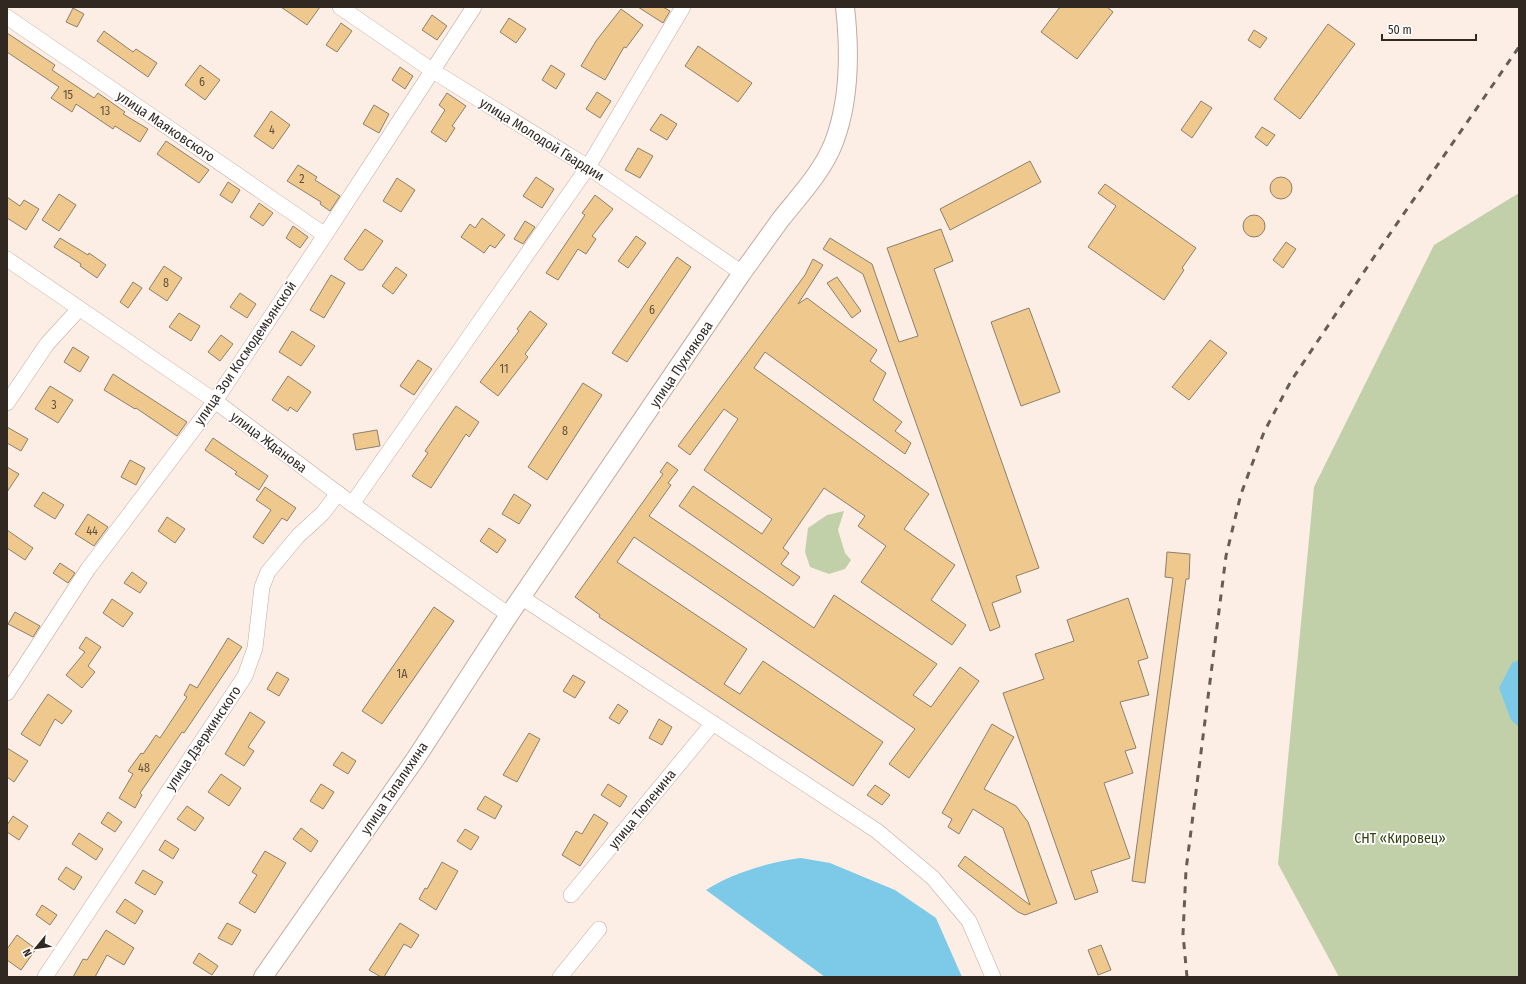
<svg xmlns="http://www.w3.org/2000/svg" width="1526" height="984" font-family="'Fira Sans Condensed',sans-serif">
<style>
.green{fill:#c2d0a9}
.water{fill:#7ccae8}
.building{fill:#efc88d;stroke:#8d7f6c}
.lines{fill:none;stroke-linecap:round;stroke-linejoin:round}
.minor-casing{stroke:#c2ab9d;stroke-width:16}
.tertiary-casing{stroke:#c2ab9d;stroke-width:20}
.minor{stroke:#fff;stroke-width:15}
.tertiary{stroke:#fff;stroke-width:18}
.rail{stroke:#685d56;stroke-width:3;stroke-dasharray:7 7;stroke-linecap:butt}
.labels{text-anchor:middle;stroke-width:3.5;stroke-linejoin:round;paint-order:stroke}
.number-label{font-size:12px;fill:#60503d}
.street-label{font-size:14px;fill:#312822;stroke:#fff}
.park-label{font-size:14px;fill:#334011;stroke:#fff}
</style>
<rect width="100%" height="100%" fill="#fdeee5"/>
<g class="green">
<polygon points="1519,193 1519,977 1339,977 1278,864 1314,487 1434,245"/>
<polygon points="844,511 838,530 845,553 851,560 845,569 829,574 810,567 805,552 808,528 827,515"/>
</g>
<g class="water">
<polygon points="1519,660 1519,727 1511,720 1499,688 1512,663"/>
<path d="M801,858l29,5 65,27 41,28 26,59h-137l-119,-87c23,-16 67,-29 95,-32z"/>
</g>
<g class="building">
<polygon points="281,7 320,7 307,25"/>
<polygon points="638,7 663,7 670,11 663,23"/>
<polygon points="1060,7 1107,7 1113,12 1077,59 1041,32"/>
<polygon points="73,8 84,14 77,27 66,22"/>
<polygon points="621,9 643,25 626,48 624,47 605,80 581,66 596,41"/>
<polygon points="432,15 447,26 437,40 422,30"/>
<polygon points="509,18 526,29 516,43 500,32"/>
<polygon points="341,23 352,31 337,52 326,45"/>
<polygon points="1328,24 1355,44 1300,119 1274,99"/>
<polygon points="1254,30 1267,38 1260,48 1248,40"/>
<polygon points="104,31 133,52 136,49 157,63 148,77 97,41"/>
<polygon points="7,33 55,65 52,70 94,98 98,93 125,112 123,114 148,129 140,142 115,126 113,129 76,104 72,112 51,98 59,87 7,52"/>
<polygon points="698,46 752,83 738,102 685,66"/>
<polygon points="200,65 220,80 205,100 185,85"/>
<polygon points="551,65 565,74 556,89 542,80"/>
<polygon points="400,67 413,76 405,89 392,80"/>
<polygon points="597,92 611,101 600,118 586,109"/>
<polygon points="447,93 466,106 452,126 455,128 446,142 431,132 445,110 439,105"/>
<polygon points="1201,101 1212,108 1192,138 1181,130"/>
<polygon points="374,105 389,114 379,133 363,124"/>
<polygon points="271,111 290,125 273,149 254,136"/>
<polygon points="661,114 677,124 667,140 650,130"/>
<polygon points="1262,127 1275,135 1267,146 1255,137"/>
<polygon points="166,141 209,170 199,183 157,154"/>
<polygon points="638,148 653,156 640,178 625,170"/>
<polygon points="1030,161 1041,182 950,230 940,209"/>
<polygon points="298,165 317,177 315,180 340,196 330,211 320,204 321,202 287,181"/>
<circle cx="1281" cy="188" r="11"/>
<polygon points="536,177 554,189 542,208 523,196"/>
<polygon points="397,178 415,190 401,212 383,201"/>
<polygon points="228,182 240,190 232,203 220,195"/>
<polygon points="1105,184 1196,248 1182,268 1184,270 1164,300 1088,247 1116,206 1098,193"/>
<polygon points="59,194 76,205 59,231 42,220"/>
<polygon points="595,195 613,209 592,236 596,239 586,254 578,249 558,280 546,273 585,215 582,213"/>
<polygon points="7,197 20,206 24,200 39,209 26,230 7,218"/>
<polygon points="259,203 273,213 263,226 250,217"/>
<circle cx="1254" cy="226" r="11"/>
<polygon points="482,218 505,235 495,248 490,245 484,253 461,237 470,224 475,228"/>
<polygon points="525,221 535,227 523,244 514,239"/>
<polygon points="293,226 308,237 300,248 286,238"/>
<polygon points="365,229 383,241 363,270 359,270 344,259"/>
<polygon points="941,229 953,261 934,269 1039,568 1016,576 1021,592 992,603 1000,627 990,631 863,274 823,249 830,238 872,264 899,342 918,336 887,248"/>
<polygon points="636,236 646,243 628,268 618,261"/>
<polygon points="60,238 88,255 89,253 106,265 97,278 80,266 81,264 54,247"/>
<polygon points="1286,242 1296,249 1283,268 1273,260"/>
<polygon points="677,257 691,267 627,362 612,353"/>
<polygon points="813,259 823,265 798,304 807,298 877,350 870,361 886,373 873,400 902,422 895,431 911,443 905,454 765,352 754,368 929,494 904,529 955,565 931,600 966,625 952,645 861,582 886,546 858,526 865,516 824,488 783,548 789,553 781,564 800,577 793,586 679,506 693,486 762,534 772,519 704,470 738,419 724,409 690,455 678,446 805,275"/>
<polygon points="164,266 182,278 167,301 149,289"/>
<polygon points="396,267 407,275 393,294 382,286"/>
<polygon points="331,275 345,283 324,318 310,310"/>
<polygon points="837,277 861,311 852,318 827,283"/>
<polygon points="133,282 142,288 128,308 120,302"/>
<polygon points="240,293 256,304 247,318 230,307"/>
<polygon points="1029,308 1060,392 1021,406 991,322"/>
<polygon points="530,311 547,324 525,354 528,357 498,396 480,382 519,331 517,329"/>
<polygon points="179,313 200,326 191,341 169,327"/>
<polygon points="292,331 315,346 301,366 279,352"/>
<polygon points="221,335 233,344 220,361 208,352"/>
<polygon points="1210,340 1227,353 1189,400 1172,387"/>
<polygon points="73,347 89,357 80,372 64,362"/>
<polygon points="418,360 432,369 414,395 400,386"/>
<polygon points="113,374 187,422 177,436 136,408 135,409 104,390"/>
<polygon points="288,376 311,392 297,412 290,407 288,411 272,400"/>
<polygon points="583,383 602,395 547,480 528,467"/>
<polygon points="50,386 73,400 58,423 35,409"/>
<polygon points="456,406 479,422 469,437 466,434 431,488 412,476 428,453 425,451"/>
<polygon points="7,427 28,439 21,451 7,443"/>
<polygon points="377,430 380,446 356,450 353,434"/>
<polygon points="213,438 268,476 259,490 235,474 237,472 205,450"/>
<polygon points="130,460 145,468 136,485 121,477"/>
<polygon points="667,462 678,470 668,483 671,485 649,516 814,628 834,595 937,664 913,695 931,707 960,667 979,681 909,778 889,764 915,729 634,537 617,562 747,649 724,684 740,694 763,661 883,742 853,786 599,617 600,615 575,597 663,474 660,472"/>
<polygon points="7,467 19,474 7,492"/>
<polygon points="265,487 296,508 287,521 282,518 263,544 253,537 271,510 256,500"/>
<polygon points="43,492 64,505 55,519 34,506"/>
<polygon points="514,494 531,505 519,524 502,514"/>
<polygon points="88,514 108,527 94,546 75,534"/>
<polygon points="167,517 185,529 175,543 158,531"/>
<polygon points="489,528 506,540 497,553 480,541"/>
<polygon points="7,530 33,548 25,560 7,548"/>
<polygon points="1167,552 1190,554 1189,579 1186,579 1145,883 1132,881 1173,578 1165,577"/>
<polygon points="60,563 75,573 68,583 53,573"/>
<polygon points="132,572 147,583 140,593 124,583"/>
<polygon points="1128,598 1148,658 1138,661 1149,695 1120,702 1136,748 1125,751 1133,773 1104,783 1130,858 1091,871 1098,892 1075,900 1003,693 1044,679 1035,654 1074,641 1067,620"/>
<polygon points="112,599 133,613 123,627 103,613"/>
<polygon points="434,607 454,621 382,724 362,711"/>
<polygon points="15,612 40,626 33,637 8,624"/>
<polygon points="86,637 101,647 88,666 95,672 82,688 66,675 85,652 79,648"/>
<polygon points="228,638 242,647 184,733 182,732 140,793 142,795 135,808 119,798 133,774 128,771 141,753 143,754 156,735 160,738 187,697 184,695 190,684 197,688"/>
<polygon points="277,672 289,679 279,696 267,689"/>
<polygon points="573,675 585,682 575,698 563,691"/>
<polygon points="48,694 72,711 62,724 55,719 40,746 21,734"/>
<polygon points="618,704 628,711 619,724 609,718"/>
<polygon points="250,712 265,722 248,747 254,751 244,766 225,754"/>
<polygon points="659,719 672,727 662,745 649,738"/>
<polygon points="992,724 1014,737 984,789 1016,806 1028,822 1057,903 1025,915 1018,912 958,866 965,856 1030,905 1003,828 973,809 959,834 948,827 952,819 942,813"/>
<polygon points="529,733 540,739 517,782 503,775"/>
<polygon points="7,748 28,761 14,782 7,777"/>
<polygon points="342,752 356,761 348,774 333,765"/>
<polygon points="221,774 241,788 229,806 208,792"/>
<polygon points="321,784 334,792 323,809 310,801"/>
<polygon points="608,784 627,796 620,807 601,795"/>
<polygon points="875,785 890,795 882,805 867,795"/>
<polygon points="485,796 502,806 495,819 477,809"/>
<polygon points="187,806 204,818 195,831 177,819"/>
<polygon points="108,812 122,822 115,832 101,823"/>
<polygon points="594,814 608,823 580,866 562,855 576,831 582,834"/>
<polygon points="13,816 28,826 19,840 7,832 7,825"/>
<polygon points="301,828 318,841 311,852 293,839"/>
<polygon points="465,829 479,837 471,850 457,841"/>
<polygon points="79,833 103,849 96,860 72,844"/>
<polygon points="165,840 179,849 173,859 159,850"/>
<polygon points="265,851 286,863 255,913 239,903 257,875 252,872"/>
<polygon points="442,862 458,871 436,910 419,899 425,888 427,889"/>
<polygon points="66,867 82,877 74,890 58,879"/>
<polygon points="143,870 163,882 155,895 135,883"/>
<polygon points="125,899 143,911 135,924 116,912"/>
<polygon points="42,905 57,915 50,925 36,915"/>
<polygon points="227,923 241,930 232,945 218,938"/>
<polygon points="400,923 419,935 411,948 404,944 384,977 381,977 369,970"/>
<polygon points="106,930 134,948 124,965 107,955 95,977 73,977 83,959 87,960"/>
<polygon points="17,935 36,949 21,970 7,960 7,949"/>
<polygon points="1101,945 1111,970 1098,975 1088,950"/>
<polygon points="199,953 218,966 212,975 193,963"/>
</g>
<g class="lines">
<g class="minor-casing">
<g id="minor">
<polyline points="340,7 433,71 588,167 742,273"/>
<polyline points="7,17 325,235"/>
<polyline points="7,259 215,401 352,504 509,615"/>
<polyline points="7,403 47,344 79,309"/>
<polyline points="352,504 588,167 683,7"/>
<polyline points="521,597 877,831 933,878 969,921 993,977"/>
<polyline points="7,693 88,569 215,401 325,235 474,7"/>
<polyline points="571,895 713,723"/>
<polyline points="45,977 245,676 255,648 262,587 268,572 298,536 323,513 338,493"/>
<polyline points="560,977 599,929"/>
</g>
</g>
<g class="tertiary-casing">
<path id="tertiary" d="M263,977l153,-219 93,-143 233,-342c13,-18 26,-36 39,-54 19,-24 42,-48 53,-77 16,-42 16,-91 11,-135"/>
</g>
<use href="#minor" class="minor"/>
<use href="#tertiary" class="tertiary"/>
<polyline class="rail" points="1187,977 1183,934 1186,870 1226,556 1241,494 1264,432 1291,381 1376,254 1519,47"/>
</g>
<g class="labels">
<g class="number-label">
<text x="202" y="86">6</text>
<text x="68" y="99">15</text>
<text x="105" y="115">13</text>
<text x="272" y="134">4</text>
<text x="302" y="183">2</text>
<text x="166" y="287">8</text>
<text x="652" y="314">6</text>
<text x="504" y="373">11</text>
<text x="54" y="409">3</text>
<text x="565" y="435">8</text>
<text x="92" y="535">44</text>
<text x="402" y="678">1А</text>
<text x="144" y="772">48</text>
</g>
<g class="street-label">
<text transform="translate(166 126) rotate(34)" y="5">улица Маяковского</text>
<text transform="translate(542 139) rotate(32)" y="5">улица Молодой Гвардии</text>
<text transform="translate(245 353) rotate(-56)" y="5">улица Зои Космодемьянской</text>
<text transform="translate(681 364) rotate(-56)" y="5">улица Пухлякова</text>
<text transform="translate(269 442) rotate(37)" y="5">улица Жданова</text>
<text transform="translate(203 738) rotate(-56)" y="5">улица Дзержинского</text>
<text transform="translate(394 788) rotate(-56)" y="5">улица Талалихина</text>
<text transform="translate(642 809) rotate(-51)" y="5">улица Тюленина</text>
</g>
<g class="park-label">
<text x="1400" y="843">СНТ «Кировец»</text>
</g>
</g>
<rect width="1526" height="984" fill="none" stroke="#312822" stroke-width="16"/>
<g transform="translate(36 948) rotate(241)" stroke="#ffffff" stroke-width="3" paint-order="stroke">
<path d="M0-3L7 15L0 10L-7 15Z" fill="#312822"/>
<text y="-6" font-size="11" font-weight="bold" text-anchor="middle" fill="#312822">N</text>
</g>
<path d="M1382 34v6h94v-6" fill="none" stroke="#312822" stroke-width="2"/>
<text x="1388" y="34" font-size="12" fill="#312822" stroke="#ffffff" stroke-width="3" paint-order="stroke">50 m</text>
</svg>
